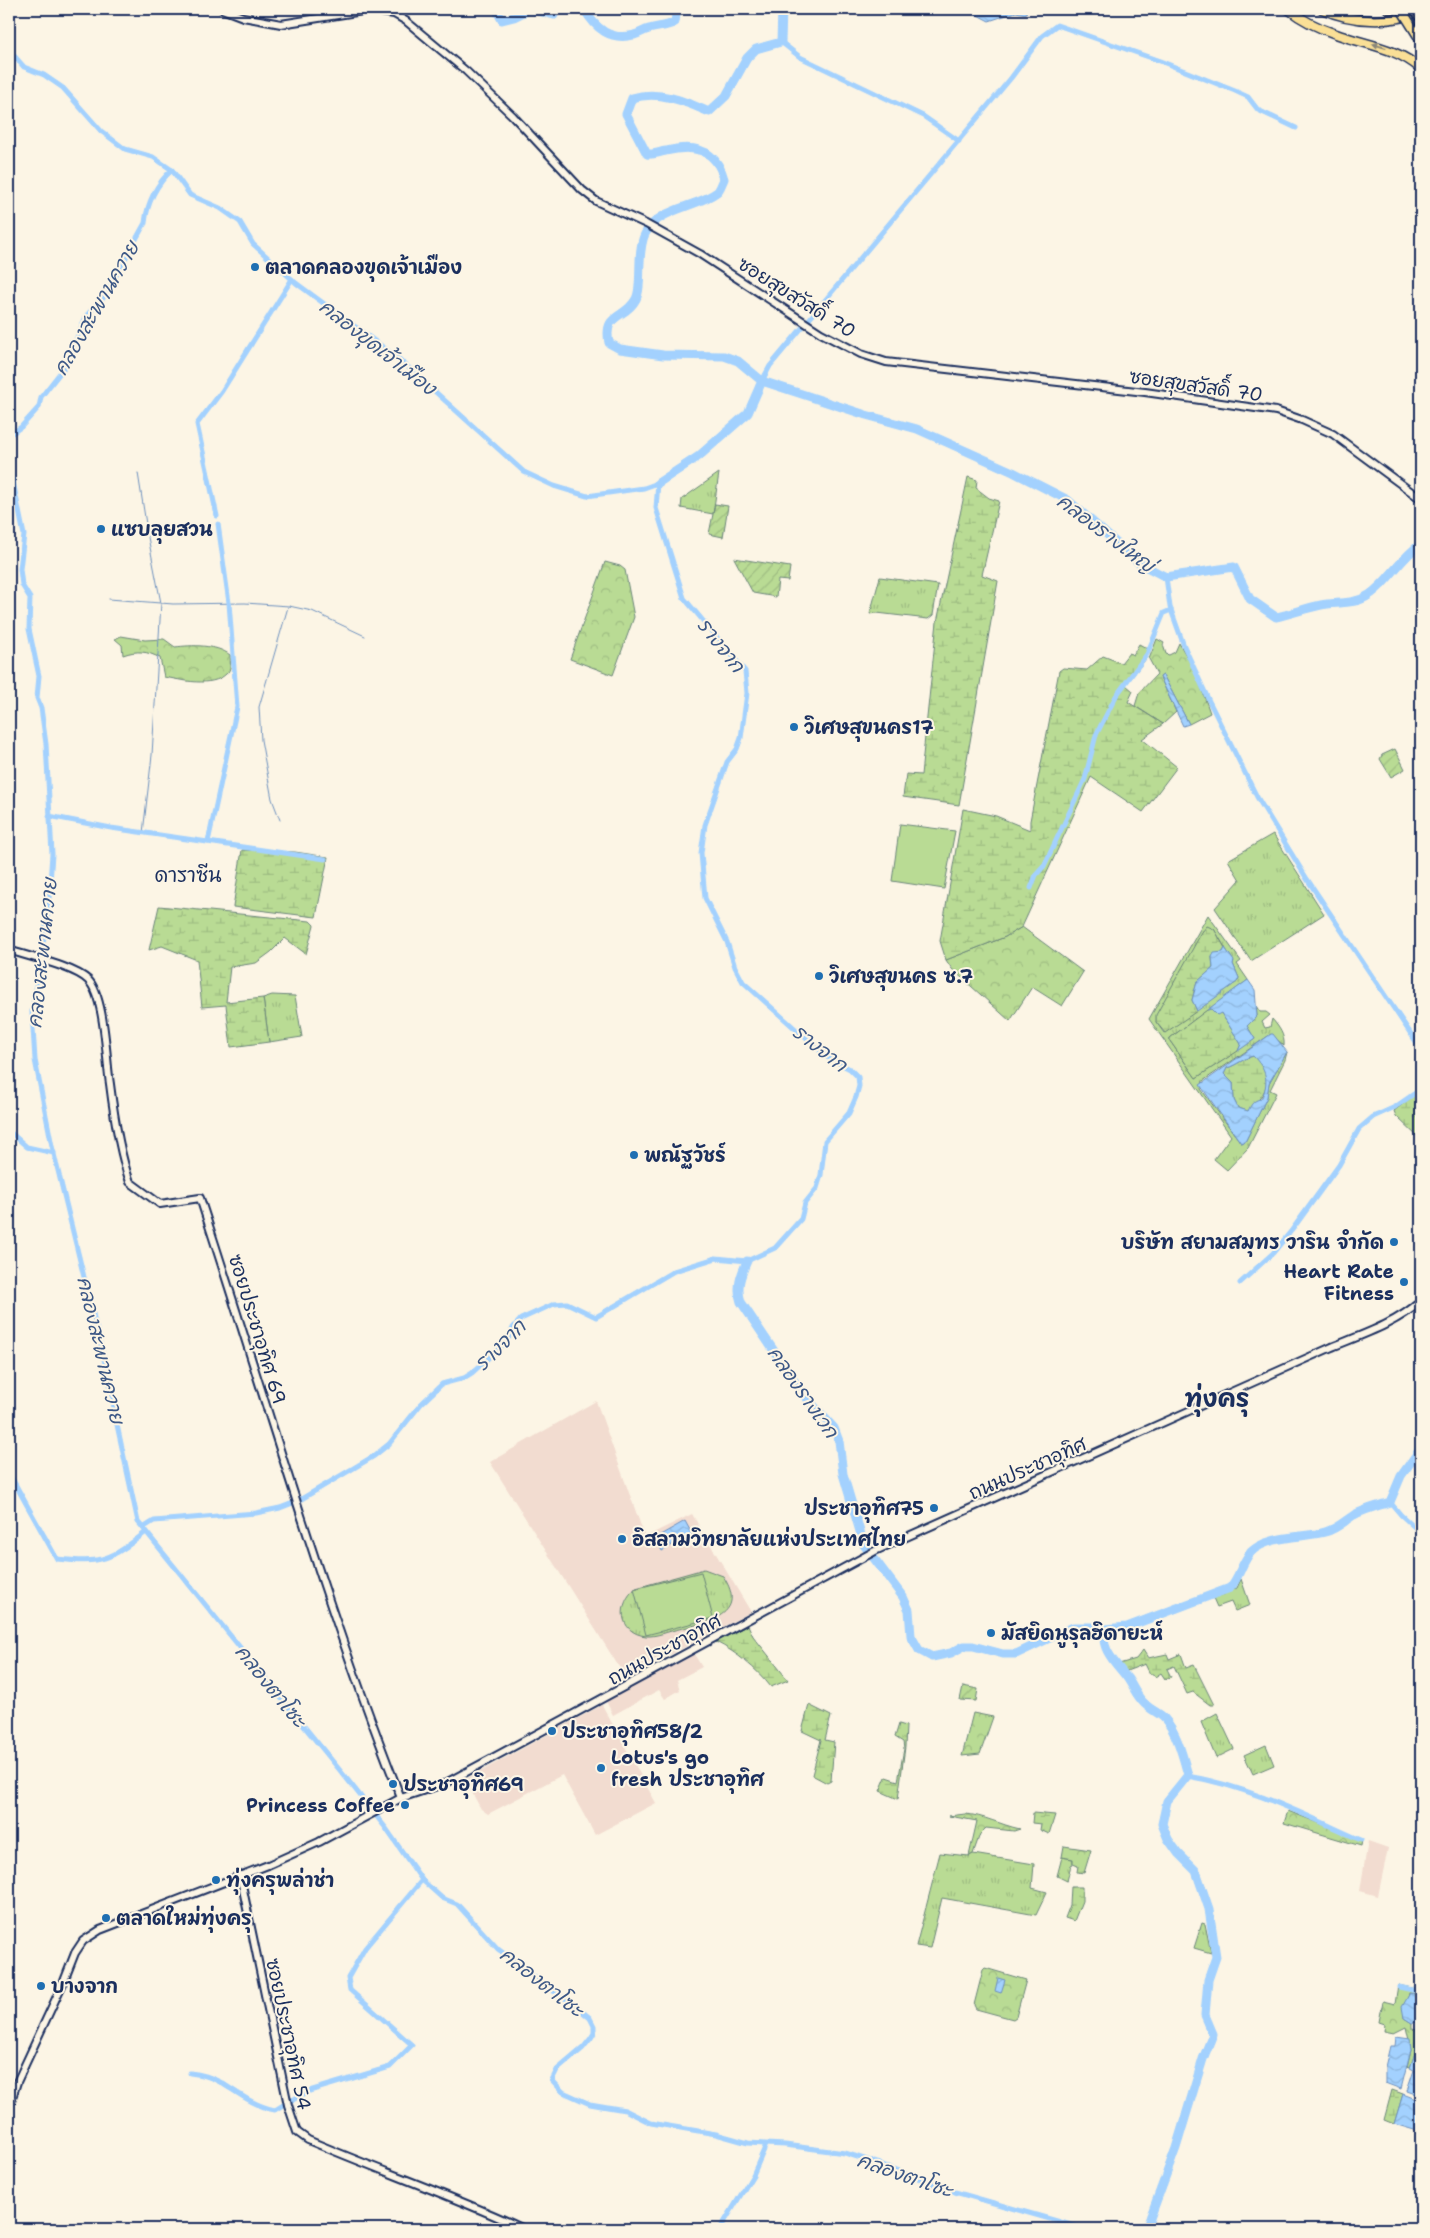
<svg xmlns="http://www.w3.org/2000/svg" width="1430" height="2238" font-family="'Shantell Sans','Playpen Sans Thai',sans-serif">
<style>
.built{fill:#f2dcd0}
.grass{fill:url(#grass-tufts);stroke:#6a8579;fill-rule:evenodd}
.forest{fill:url(#forest-crowns);stroke:#6a8579}
.wetland{fill:url(#wetland-marsh);stroke:#6a8579}
.garden{fill:url(#garden-furrows);stroke:#6a8579}
.pitch{fill:#b9db94;stroke:#6a8579}
.water{fill:url(#water-waves);stroke:#6d90be;fill-rule:evenodd}
.lines{fill:none;stroke-linecap:round;stroke-linejoin:round}
.stream{stroke:#6d90be;stroke-width:1}
.canal{stroke:#a3d1fe;stroke-width:5}
.river{stroke:#a3d1fe;stroke-width:9}
.secondary-casing{stroke:#1b2f5e;stroke-width:10}
.highway-casing{stroke:#1b2f5e;stroke-width:11}
.secondary{stroke:#fcf5e5;stroke-width:6}
.highway{stroke:#fadf96;stroke-width:8}
.highway-bridge-casing{stroke:#1b2f5e;stroke-width:11;stroke-linecap:butt}
.highway-bridge{stroke:#fadf96;stroke-width:8}
.oneway{fill:#8a877a}
.poi-dot{fill:#1f6fb2;stroke:#fcf5e5;stroke-width:2}
.labels{text-anchor:middle;stroke-width:4;stroke-linejoin:round;paint-order:stroke}
.poi-label{font-size:19px;font-weight:bold;fill:#1b2f5e;stroke:#fcf5e5;text-anchor:start}
.street-label{font-size:19px;fill:#1b2f5e;stroke:#fcf5e5}
.water-label{font-size:20px;font-style:italic;fill:#3d5886;stroke:#fcf5e5}
.neighbourhood-label{font-size:20px;fill:#1b2f5e;stroke:#fcf5e5}
.district-label{font-size:24px;font-weight:bold;fill:#1b2f5e;stroke:#fcf5e5}
</style>
<defs>
<pattern id="grass-tufts" width="24" height="20" patternUnits="userSpaceOnUse" patternTransform="scale(1.25)"><rect width="24" height="20" fill="#b9db94"/><path d="M3 7l-1-3M5 7V3M7 7l1-3M15 17l-1-3M17 17v-4M19 17l1-3" fill="none" stroke="#9ebc82"/></pattern>
<pattern id="forest-crowns" width="20" height="18" patternUnits="userSpaceOnUse" patternTransform="scale(1.25)"><rect width="20" height="18" fill="#b9db94"/><path d="M2 6a3 3 0 1 1 6 0M12 15a3 3 0 1 1 6 0" fill="none" stroke="#9ebc82"/></pattern>
<pattern id="wetland-marsh" width="20" height="14" patternUnits="userSpaceOnUse" patternTransform="scale(1.25)"><rect width="20" height="14" fill="#b9db94"/><path d="M1 5h8M5 5V1M11 12h8M15 12V8" fill="none" stroke="#9ebc82"/></pattern>
<pattern id="garden-furrows" width="10" height="10" patternUnits="userSpaceOnUse" patternTransform="scale(1.25)"><rect width="10" height="10" fill="#b9db94"/><path d="M-1 1l2-2M0 10L10 0M9 11l2-2" fill="none" stroke="#9ebc82"/></pattern>
<pattern id="water-waves" width="16" height="10" patternUnits="userSpaceOnUse" patternTransform="scale(1.25)"><rect width="16" height="10" fill="#a3d1fe"/><path d="M0 5q4-4 8 0t8 0" fill="none" stroke="#8cb4dc"/></pattern>
</defs>
<rect width="100%" height="100%" fill="#fcf5e5"/>
<filter id="ink" filterUnits="userSpaceOnUse"><feTurbulence type="fractalNoise" baseFrequency=".02" numOctaves="2"/><feDisplacementMap in="SourceGraphic" scale="10" xChannelSelector="R" yChannelSelector="G"/><feConvolveMatrix kernelMatrix="1 2 1 2 8 2 1 2 1" color-interpolation-filters="sRGB"/></filter>
<g filter="url(#ink)">
<g class="built">
<polygon points="596,1401 645,1537 692,1514 751,1612 626,1678 490,1462"/>
<polygon points="694,1654 702,1667 677,1680 680,1690 665,1699 659,1690 613,1715 606,1701"/>
<polygon points="602,1705 656,1803 595,1835 562,1775 488,1814 481,1809 465,1780"/>
<polygon points="1368,1841 1388,1848 1378,1896 1360,1891"/>
</g>
<g class="grass">
<polygon points="719,473 713,514 681,508 682,499"/>
<polygon points="880,577 938,585 933,615 928,619 877,613 870,614"/>
<polygon points="1273,834 1324,914 1251,961 1215,908 1240,880 1228,860"/>
<path d="M1208,915l33,46 -4,3 11,16 -78,58v3l26,37 59,-39 -8,-13 10,-10 -1,-10 4,6h6l4,3 -8,7 3,6 5,-1 2,-8c7,8 13,16 12,27l-13,-12 -68,47 -2,8 40,54 4,-1 22,-45 2,-14 18,-31 -2,8 -15,30 6,3 -28,55 -21,22 -13,-11 17,-23 -82,-117zM1214,929l19,32v3l6,14 -2,4 -73,51 -8,-11z"/>
<polygon points="272,995 295,996 302,1037 269,1042 263,998"/>
<path d="M704,1569l19,7c26,39 -15,46 -44,53 -10,2 -23,8 -33,7 -28,-3 -29,-33 -10,-48z"/>
<polygon points="1241,1579 1250,1605 1235,1611 1231,1602 1217,1607 1213,1598 1237,1588"/>
<polygon points="1217,1713 1234,1749 1216,1758 1201,1722"/>
<polygon points="1266,1745 1274,1765 1253,1774 1244,1755"/>
<polygon points="940,1853 969,1856 973,1854 1034,1864 1032,1888 1047,1892 1036,1915 942,1898 930,1948 916,1946"/>
<polygon points="1062,1857 1073,1859 1073,1864 1071,1865 1067,1881 1057,1876"/>
<polygon points="1202,1923 1205,1924 1211,1953 1194,1948"/>
</g>
<g class="forest">
<polygon points="605,562 620,566 625,570 634,617 613,675 570,659"/>
<path d="M121,636l24,4 19,-1 11,8c17,-2 41,-3 55,8 0,7 2,15 -4,19 -14,14 -45,6 -62,3l-4,-19c-13,-7 -23,-8 -37,-3l-1,-10 -7,-6z"/>
<polygon points="1157,639 1164,643 1163,645 1166,654 1169,655 1175,652 1179,643 1196,673 1210,713 1189,724 1163,675 1160,677 1176,712 1163,724 1135,706 1139,693 1157,674 1149,659"/>
<polygon points="1022,927 1083,972 1062,1006 1032,987 1010,1021 952,969 946,960 1005,937"/>
<polygon points="973,1713 993,1717 980,1754 962,1756"/>
<polygon points="1288,1811 1362,1840 1361,1846 1284,1823"/>
<path d="M965,1814c18,1 36,11 55,15l-6,2 -28,-3 -6,6 -7,20 -4,2 8,-35 -28,-5z"/>
<polygon points="1064,1846 1091,1850 1084,1873 1077,1872 1078,1866 1073,1864 1073,1859 1062,1857"/>
<polygon points="985,1968 1026,1980 1016,2017 1013,2019 976,2009 974,2005 983,1970"/>
<polygon points="1398,1985 1421,1990 1421,1996 1409,1993 1404,2018 1412,2023 1412,2029 1421,2031 1421,2040 1419,2041 1410,2068 1407,2067 1411,2049 1406,2027 1394,2033 1384,2031 1385,2024 1379,2022 1383,2001 1395,2004"/>
</g>
<g class="wetland">
<polygon points="968,477 977,480 976,488 989,498 999,501 982,575 998,581 959,805 903,797 906,774 921,775 937,622"/>
<polygon points="1139,644 1150,650 1145,660 1126,685 1133,691 1128,702 1163,724 1142,739 1177,767 1143,812 1091,777 1022,927 1005,937 946,960 940,941 963,809 996,816 1030,830 1030,821 1059,671 1063,668 1087,670 1103,656 1121,663 1129,653 1133,655"/>
<polygon points="242,850 295,852 328,857 316,917 233,907"/>
<polygon points="159,906 310,921 314,925 306,954 285,938 271,952 256,963 230,967 226,1002 263,998 269,1042 231,1047 226,1005 202,1007 197,960 162,946 149,950"/>
<polygon points="1207,926 1214,929 1225,948 1223,952 1212,957 1213,968 1197,982 1192,1000 1197,1011 1165,1033 1156,1022 1156,1015 1202,932"/>
<polygon points="1211,1009 1221,1013 1241,1044 1238,1051 1196,1078 1170,1041 1170,1038 1207,1010"/>
<path d="M1254,1056c20,22 15,35 -6,55l-10,-3 -4,-8 -1,-17 -9,-9 3,-6c10,-3 17,-10 27,-12z"/>
<polygon points="1421,1090 1421,1140 1396,1116 1394,1111"/>
<path d="M748,1625l5,11 35,44 -17,7c-14,-18 -35,-35 -55,-45z"/>
<polygon points="1143,1650 1148,1658 1167,1654 1169,1659 1181,1654 1186,1668 1194,1665 1214,1705 1210,1705 1193,1692 1187,1694 1174,1666 1167,1669 1171,1677 1165,1679 1161,1673 1155,1677 1153,1674 1150,1674 1145,1664 1124,1672 1119,1664 1136,1659"/>
<polygon points="809,1705 831,1716 825,1740 834,1742 831,1781 827,1783 812,1775 821,1740 802,1731"/>
<polygon points="899,1724 906,1726 905,1747 898,1799 880,1791 886,1777 898,1781 904,1749 903,1742 895,1737"/>
<polygon points="1033,1813 1055,1815 1049,1834 1040,1830 1041,1824 1032,1823"/>
<polygon points="1071,1887 1082,1887 1082,1901 1074,1921 1065,1918 1070,1905"/>
<polygon points="1392,2090 1403,2094 1394,2124 1384,2120"/>
</g>
<g class="garden">
<polygon points="715,504 728,506 723,537 709,534"/>
<polygon points="734,558 790,567 788,581 778,580 776,597 753,593"/>
<polygon points="1395,749 1405,769 1391,777 1380,759 1382,755"/>
<polygon points="963,1686 978,1689 976,1701 960,1700"/>
</g>
<g class="pitch">
<polygon points="900,824 955,831 944,889 892,881"/>
<polygon points="701,1572 713,1618 646,1635 634,1589"/>
</g>
<g class="water">
<polygon points="966,9 1027,9 1026,14 1016,12 989,21"/>
<polygon points="1163,675 1189,724 1183,726 1160,677"/>
<polygon points="1225,948 1234,961 1233,964 1239,978 1237,982 1197,1011 1192,1000 1197,982 1213,968 1212,957 1214,953 1223,952"/>
<polygon points="1248,980 1255,990 1257,1016 1247,1026 1255,1039 1238,1051 1241,1044 1221,1013 1217,1015 1211,1009 1207,1010"/>
<path d="M1271,1034h2l14,18 -18,31 -2,14 -22,45 -4,1 -41,-58zM1253,1056c13,13 17,26 8,43 -8,1 -10,6 -13,12l-10,-3 -4,-8 -1,-17 -9,-9 3,-6c10,-3 17,-10 26,-12z"/>
<polygon points="685,1521 692,1534 662,1551 655,1538"/>
<polygon points="998,1978 1005,1980 1001,1993 995,1991"/>
<polygon points="1410,1993 1421,1996 1421,2016 1417,2022 1412,2023 1404,2018 1402,2007"/>
<polygon points="1396,2037 1410,2039 1411,2049 1401,2089 1385,2083 1385,2067 1390,2046 1395,2046"/>
<polygon points="1421,2040 1421,2096 1407,2091 1414,2070 1410,2068 1419,2041"/>
<polygon points="1403,2094 1421,2101 1421,2132 1394,2124"/>
</g>
<g class="lines">
<g class="stream">
<polyline points="138,473 146,524"/>
<polyline points="109,599 173,604 245,603 289,606 312,611 365,636"/>
<polyline points="280,820 272,799 261,740 259,707 288,607"/>
<polyline points="143,833 152,755 161,603 147,532"/>
</g>
<g class="canal">
<polyline points="781,42 800,57 923,116 959,141"/>
<polyline points="9,50 24,67 44,75 63,88 101,131 125,149 153,157 172,170 190,195 220,208 240,222 253,244 296,283 399,359 524,472 554,486 587,496 644,488 658,483 656,508 684,598 745,671 747,693 741,738 737,749 727,762 705,825 701,853 705,898 727,942 735,967 743,982 827,1057 850,1069 858,1077 859,1086 856,1097 849,1113 825,1141 821,1175 817,1188 805,1203 801,1219 775,1248 747,1261 716,1258 674,1271 596,1317 567,1303 554,1304 521,1319 513,1328 507,1341 472,1373 464,1378 442,1384 421,1404 389,1444 374,1456 298,1501 280,1508 256,1513 154,1521 143,1528"/>
<polyline points="762,381 770,366 1011,78 1042,36 1057,25 1160,61 1235,91 1248,97 1258,110 1296,128"/>
<path d="M9,440l2,-6 10,-7 18,-20 2,-10 22,-28 24,-54 17,-18 41,-74c2,-20 12,-40 27,-53"/>
<polyline points="9,462 24,535 20,569 22,585 30,598 29,629 39,676 37,698 41,708 46,744 52,854 48,912 32,1012 35,1060 52,1146 113,1396 114,1411 138,1522 143,1528 347,1779 385,1827 422,1880 442,1898 457,1904 498,1949 547,1987 572,2003 590,2018 594,2026 594,2033 591,2038 583,2048 557,2070 552,2080 563,2092 590,2104 625,2110 651,2123 716,2134 748,2143 785,2145 845,2153 880,2164 955,2192 1085,2229"/>
<polyline points="217,516 197,424 222,391 292,279"/>
<polyline points="1166,577 1170,607 1184,646 1209,701 1257,797 1307,879 1421,1049"/>
<polyline points="49,816 111,828 325,859"/>
<polyline points="208,842 237,707 229,603 218,524"/>
<polyline points="1031,888 1036,875 1044,866 1085,779 1096,735 1116,696 1147,654 1164,613 1171,610"/>
<polyline points="9,1131 27,1147 54,1153"/>
<polyline points="1240,1283 1273,1253 1292,1230 1339,1165 1359,1129 1373,1117 1395,1107 1421,1089"/>
<path d="M9,1473l48,86c46,5 53,1 89,-27"/>
<polyline points="1390,1502 1401,1515 1421,1533"/>
<path d="M1187,1776c61,10 118,39 174,64"/>
<polyline points="1399,1987 1421,1992"/>
<path d="M190,2073c9,1 21,4 30,9 18,11 34,24 55,28l8,-5"/>
<polyline points="291,2101 306,2092 390,2067 412,2045 350,1990 348,1978 365,1948 422,1880"/>
<polyline points="720,2229 753,2175 766,2145"/>
</g>
<g class="river">
<polyline points="496,9 502,20 514,17 530,9 554,15 556,9"/>
<path d="M584,9c12,20 26,32 50,26 5,-1 10,-5 15,-6 10,-3 17,-2 26,-7l2,-13"/>
<path d="M782,9l-1,33 -25,7 -9,9 -21,38 -17,16c-25,-11 -50,-22 -77,-14l-6,16 21,40c7,1 12,-2 19,-3 28,-7 50,-2 58,28 -2,4 -4,11 -7,13 -21,16 -59,16 -72,42 -9,18 -2,52 -9,65 -11,21 -33,13 -27,44l11,6 43,6 61,1 14,5 24,20 104,34 51,14 96,43 55,28 71,63 27,14 68,-10 16,32 26,18c15,-3 30,-9 45,-12 16,-3 34,0 48,-10 19,-12 31,-37 52,-51"/>
<polyline points="658,483 699,456 748,413 762,381"/>
<path d="M747,1261c-6,14 -11,26 -6,41l62,92 31,34 5,13 4,33 21,71 39,52 6,13 2,26 8,14 13,7 19,-4 13,-7h9l30,8h13l57,-27h25l7,2 22,-2 103,-39c9,-10 12,-26 21,-36 17,-17 53,-14 74,-20 12,-3 19,-11 29,-17 11,-6 24,-9 36,-13l11,-26 20,-28"/>
<path d="M1105,1629c-6,20 12,35 23,50 6,9 9,18 17,25 6,6 14,9 19,14 13,14 19,39 24,57l-21,26 -5,23 6,15 10,14 18,18 13,38 7,48 -8,23 -3,35 8,19 -10,25 -27,89 -30,81"/>
</g>
<g class="secondary-casing">
<g id="secondary">
<polyline points="222,9 243,17 281,24 369,10 394,14 406,21 466,71 513,116 582,190 596,201 646,224 700,254 821,333 861,354 886,362 1145,392 1276,411 1302,420 1333,434 1421,499"/>
<path d="M9,950c20,7 64,16 79,30 17,16 18,80 22,104 4,32 9,67 20,98l30,22 40,-6c66,201 123,404 201,600"/>
<path d="M240,1875l48,230 9,27 11,8c72,31 146,56 216,89"/>
<path d="M9,2107l8,-25 47,-101 11,-28 8,-12 17,-11 168,-65 51,-23 82,-44 45,-15 429,-232 457,-204c32,-13 63,-23 89,-46"/>
</g>
</g>
<g class="highway-casing">
<g id="highway">
<path d="M1288,9c14,11 30,19 48,25 30,11 60,13 85,35"/>
<path d="M1322,9c29,13 69,16 99,2"/>
<polyline points="1388,9 1390,9"/>
</g>
</g>
<use href="#secondary" class="secondary"/>
<use href="#highway" class="highway"/>
<g class="highway-bridge-casing">
<g id="highway-bridge">
<polyline points="1401,9 1421,41"/>
<polyline points="1414,9 1421,19"/>
</g>
</g>
<use href="#highway-bridge" class="highway-bridge"/>
</g>
<defs><path id="oneway-solid" d="M-6-.8H1V-3.2L6.5 0L1 3.2V.8H-6Z" transform="scale(1.25)"/></defs>
<use class="oneway" href="#oneway-solid" transform="translate(1379 46) rotate(-164)"/>
</g>
<g class="poi-dot">
<circle cx="255" cy="267" r="5"/>
<circle cx="101" cy="529" r="5"/>
<circle cx="794" cy="727" r="5"/>
<circle cx="819" cy="976" r="5"/>
<circle cx="634" cy="1155" r="5"/>
<circle cx="1394" cy="1242" r="5"/>
<circle cx="1404" cy="1282" r="5"/>
<circle cx="934" cy="1508" r="5"/>
<circle cx="622" cy="1539" r="5"/>
<circle cx="991" cy="1633" r="5"/>
<circle cx="552" cy="1731" r="5"/>
<circle cx="601" cy="1768" r="5"/>
<circle cx="393" cy="1784" r="5"/>
<circle cx="405" cy="1805" r="5"/>
<circle cx="216" cy="1880" r="5"/>
<circle cx="106" cy="1918" r="5"/>
<circle cx="41" cy="1986" r="5"/>
</g>
<g class="labels">
<g class="poi-label">
<text x="265" y="274">ตลาดคลองขุดเจ้าเมือง</text>
<text x="111" y="536">แซบลุยสวน</text>
<text x="804" y="734">วิเศษสุขนคร17</text>
<text x="829" y="983">วิเศษสุขนคร ซ.7</text>
<text x="644" y="1162">พณัฐวัชร์</text>
<text x="1384" y="1249" text-anchor="end">บริษัท สยามสมุทร วาริน จำกัด</text>
<text x="1394" y="1278" text-anchor="end">Heart Rate<tspan x="1394" dy="22">Fitness</tspan></text>
<text x="924" y="1515" text-anchor="end">ประชาอุทิศ75</text>
<text x="632" y="1546">อิสลามวิทยาลัยแห่งประเทศไทย</text>
<text x="1001" y="1640">มัสยิดนูรุลฮิดายะห์</text>
<text x="562" y="1738">ประชาอุทิศ58/2</text>
<text x="611" y="1764">Lotus's go<tspan x="611" dy="22">fresh ประชาอุทิศ</tspan></text>
<text x="403" y="1791">ประชาอุทิศ69</text>
<text x="395" y="1812" text-anchor="end">Princess Coffee</text>
<text x="226" y="1887">ทุ่งครุพล่าช่า</text>
<text x="116" y="1925">ตลาดใหม่ทุ่งครุ</text>
<text x="51" y="1993">บางจาก</text>
</g>
<g class="street-label">
<text transform="translate(797 297) rotate(32)" y="7">ซอยสุขสวัสดิ์ 70</text>
<text transform="translate(1196 385) rotate(8)" y="7">ซอยสุขสวัสดิ์ 70</text>
<text transform="translate(258 1329) rotate(73)" y="7">ซอยประชาอุทิศ 69</text>
<text transform="translate(1027 1468) rotate(-24)" y="7">ถนนประชาอุทิศ</text>
<text transform="translate(664 1649) rotate(-29)" y="7">ถนนประชาอุทิศ</text>
<text transform="translate(289 2034) rotate(78)" y="7">ซอยประชาอุทิศ 54</text>
</g>
<g class="water-label">
<text transform="translate(96 308) rotate(-60)" y="7">คลองสะพานควาย</text>
<text transform="translate(378 347) rotate(38)" y="7">คลองขุดเจ้าเมือง</text>
<text transform="translate(1106 533) rotate(37)" y="7">คลองรางใหญ่</text>
<text transform="translate(721 645) rotate(52)" y="7">รางจาก</text>
<text transform="translate(42 953) rotate(-84)" y="7">คลองสะพานควาย</text>
<text transform="translate(820 1048) rotate(38)" y="7">รางจาก</text>
<text transform="translate(500 1345) rotate(-45)" y="7">รางจาก</text>
<text transform="translate(101 1350) rotate(77)" y="7">คลองสะพานควาย</text>
<text transform="translate(803 1392) rotate(55)" y="7">คลองรางเวก</text>
<text transform="translate(271 1686) rotate(51)" y="7">คลองตาโซะ</text>
<text transform="translate(542 1982) rotate(38)" y="7">คลองตาโซะ</text>
<text transform="translate(905 2175) rotate(19)" y="7">คลองตาโซะ</text>
</g>
<g class="neighbourhood-label">
<text x="188" y="882">ดาราซีน</text>
</g>
<g class="district-label">
<text x="1217" y="1407">ทุ่งครุ</text>
</g>
</g>
<rect width="1430" height="2238" fill="none" stroke="#fcf5e5" stroke-width="30"/>
<rect x="15" y="15" width="1400" height="2208" fill="none" stroke="#1b2f5e" stroke-width="2" filter="url(#ink)"/>
</svg>
